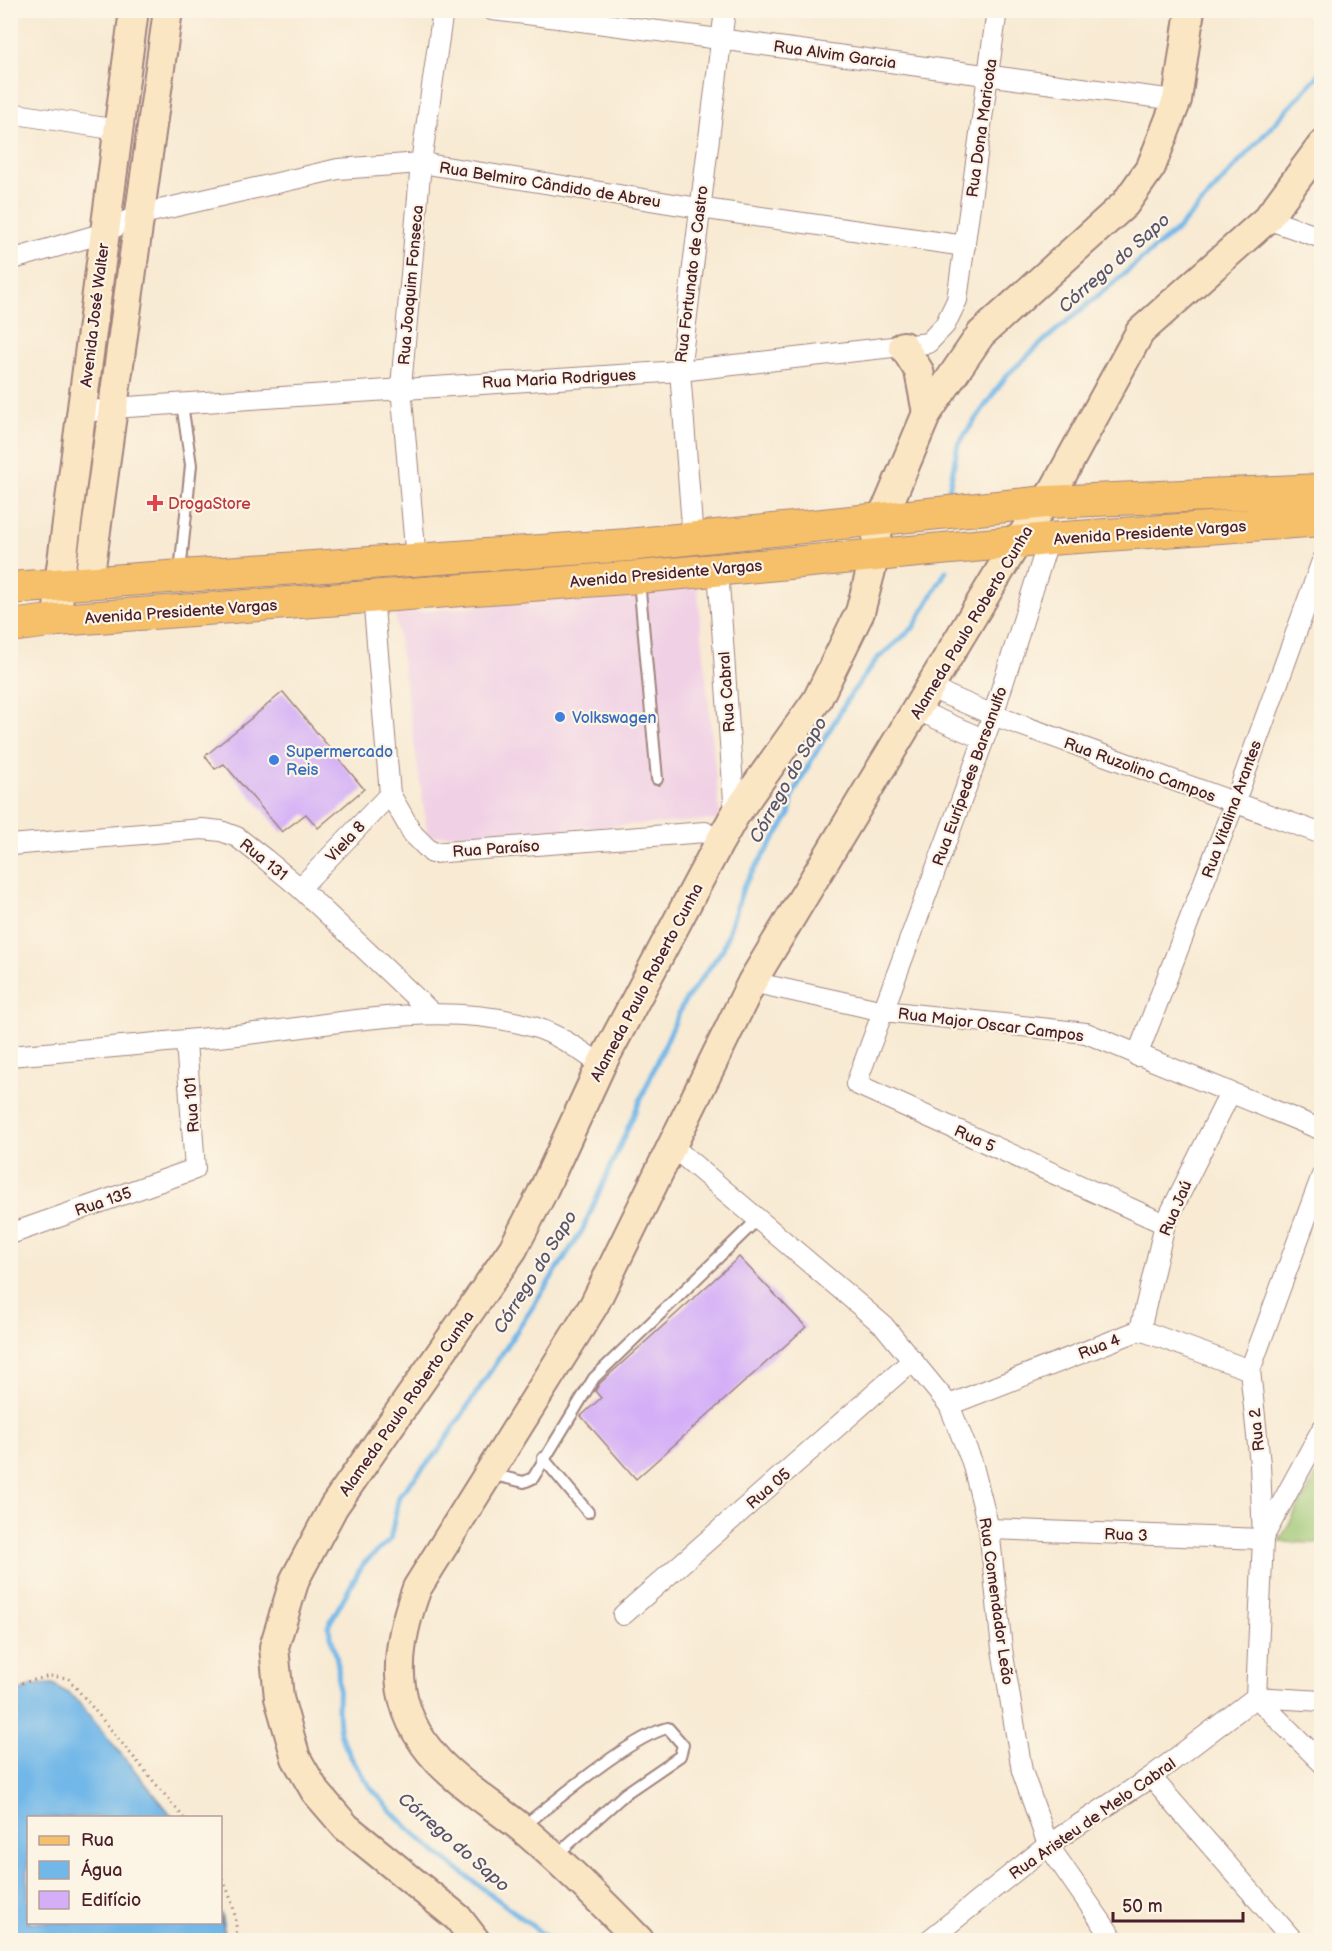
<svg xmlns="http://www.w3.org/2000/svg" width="1332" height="1951" font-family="'Balsamiq Sans',sans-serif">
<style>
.built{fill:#f0d0e5}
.green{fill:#9cc672;stroke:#73724e;stroke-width:1.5}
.water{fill:#71b7e8;stroke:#5e6b8a;stroke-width:1.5}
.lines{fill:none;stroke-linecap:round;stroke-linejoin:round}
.stream{stroke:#71b7e8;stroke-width:5}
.building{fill:#d4aff7}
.lane-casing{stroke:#a1847f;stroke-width:14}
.street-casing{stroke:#a1847f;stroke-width:22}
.secondary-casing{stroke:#a1847f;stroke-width:32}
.primary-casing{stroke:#a1847f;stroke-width:34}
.path{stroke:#a1847f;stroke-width:3;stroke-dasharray:1.5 4.5;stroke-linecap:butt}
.lane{stroke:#fff;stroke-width:10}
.street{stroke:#fff;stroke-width:20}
.secondary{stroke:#fbe6c4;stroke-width:28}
.primary{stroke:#f6c06b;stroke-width:32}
.health-dot{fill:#e0444e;stroke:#fcf5e5;stroke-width:2}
.shop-dot{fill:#3f7fe0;stroke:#fcf5e5;stroke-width:2}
.labels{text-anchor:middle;stroke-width:4.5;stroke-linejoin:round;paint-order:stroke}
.street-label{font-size:16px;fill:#4a1f2b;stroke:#fcf5e5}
.health-label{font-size:16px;fill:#be3a42;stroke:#fcf5e5;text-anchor:start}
.shop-label{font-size:16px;fill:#366cbe;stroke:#fcf5e5;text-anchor:start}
.water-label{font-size:18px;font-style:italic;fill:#58546d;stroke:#fcf5e5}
</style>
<rect width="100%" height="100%" fill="#fcf5e5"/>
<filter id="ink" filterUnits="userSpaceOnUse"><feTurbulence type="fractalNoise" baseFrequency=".0167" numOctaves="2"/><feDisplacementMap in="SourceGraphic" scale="12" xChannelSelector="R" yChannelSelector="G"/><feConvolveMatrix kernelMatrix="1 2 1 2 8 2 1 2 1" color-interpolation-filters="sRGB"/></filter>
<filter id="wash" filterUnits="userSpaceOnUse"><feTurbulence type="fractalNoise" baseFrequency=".008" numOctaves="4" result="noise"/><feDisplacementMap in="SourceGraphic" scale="24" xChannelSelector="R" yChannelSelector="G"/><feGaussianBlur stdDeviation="1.35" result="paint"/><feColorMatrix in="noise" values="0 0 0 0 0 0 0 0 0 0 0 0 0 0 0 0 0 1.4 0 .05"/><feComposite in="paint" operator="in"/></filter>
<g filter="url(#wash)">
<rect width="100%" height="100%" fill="#f8ead3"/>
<polygon class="built" points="697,585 720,820 428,836 395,614"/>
<polygon class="green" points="1321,1467 1321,1543 1279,1542"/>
<polygon class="water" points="53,1684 75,1698 173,1817 28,1818 28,1922 220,1922 221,1913 226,1940 11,1940 11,1696 32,1685"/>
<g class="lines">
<g class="stream">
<polyline points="949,490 958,444 1007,375 1046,339 1178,229 1317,77 1322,68"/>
<path d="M550,1940c-68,-57 -172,-115 -208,-201 -7,-17 -2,-53 -4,-73 -2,-13 -6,-27 -10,-40l35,-62 27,-24 9,-44 40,-46 143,-219 101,-227 40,-55 21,-64 45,-69 4,-22 18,-33 40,-67 26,-35 36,-31 33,-57"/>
</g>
</g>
<g id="blocks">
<g class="building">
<polygon points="283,692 364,789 318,828 306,814 282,832 224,764 215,769 205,756"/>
<polygon points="739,1257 806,1327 636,1479 581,1416 601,1398 595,1391 600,1383"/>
</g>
</g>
</g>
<g filter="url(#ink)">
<use href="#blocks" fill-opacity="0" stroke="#a1847f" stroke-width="1.5"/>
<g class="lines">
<g class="lane-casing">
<g id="lane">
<polyline points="180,572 191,465 182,404"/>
<polyline points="639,580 657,779"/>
<polyline points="543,1458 588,1512"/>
<polyline points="490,1474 524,1482 533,1478 594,1378 758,1219"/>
<path d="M521,1828c34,-26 110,-92 147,-100l15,17 -3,11 -54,37 -71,63"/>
</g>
</g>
<g class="street-casing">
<g id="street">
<path d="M492,10c229,27 457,62 685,90"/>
<polyline points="10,113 118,130"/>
<polyline points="1267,219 1322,238"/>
<polyline points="10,260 104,233 138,215 338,169 421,163 699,208 965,246"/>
<polyline points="82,413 112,408 680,371 928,343 945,325 957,300 997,10"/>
<polyline points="693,539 680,371 725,10"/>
<polyline points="1049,539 993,715 856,1084 1165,1224"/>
<polyline points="416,560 401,387 421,163 443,10"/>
<polyline points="718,569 735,815"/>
<polyline points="373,596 390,794 413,834 432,853 705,832 719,843"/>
<polyline points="928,687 993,715 1322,834"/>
<polyline points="917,710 983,739"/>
<polyline points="10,845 202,829 221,831 237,837 265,859 300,888 432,1013"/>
<polyline points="300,888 390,794"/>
<polyline points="752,982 884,1011 1086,1033 1322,1130"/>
<path d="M10,1056c82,-7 163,-14 245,-23 91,-10 189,-33 279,-6 23,7 47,23 67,38"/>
<polyline points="1137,1056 1234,804 1322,561"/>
<polyline points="673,1147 884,1326 949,1405 972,1462 989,1529 1002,1649 1022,1771 1048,1845 1114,1940"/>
<polyline points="10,1234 195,1169 186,1041"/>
<polyline points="1140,1330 1165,1224 1230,1093"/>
<polyline points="949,1405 1140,1330 1250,1370"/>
<polyline points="989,1529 1263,1539"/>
<polyline points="1264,1536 1322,1429"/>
<polyline points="623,1615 913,1360"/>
<polyline points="1256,1697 1263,1539 1260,1464 1250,1370 1322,1175"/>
<polyline points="1256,1697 1322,1763"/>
<polyline points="1256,1697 1322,1701"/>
<polyline points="1151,1777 1293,1940"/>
<polyline points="929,1940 1048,1845 1151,1777 1256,1697"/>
</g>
</g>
<g class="secondary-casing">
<g id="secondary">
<polyline points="903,346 919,371 927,413"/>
<polyline points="89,581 168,10"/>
<polyline points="58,620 59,584 134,10"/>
<polyline points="475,1940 458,1918 346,1827 315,1791 296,1758 279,1698 274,1647 295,1579 334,1506 513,1249 541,1195 601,1065 719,843 735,815 817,700 860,612 875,555 879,520 889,503 927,413 981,334 1125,204 1151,167 1177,100 1190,10"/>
<path d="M639,1940c-37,-38 -74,-75 -115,-110 -28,-23 -60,-42 -85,-68 -50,-53 -46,-110 -22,-174l177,-283 158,-323 264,-438 39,-56 85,-156 127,-113 55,-74"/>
</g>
</g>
<g class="primary-casing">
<g id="primary">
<polyline points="10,588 628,545 1046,502 1322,490"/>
<polyline points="10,626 58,620 639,577 1049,539 1322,520"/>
</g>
</g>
<g class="path">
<polyline points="10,1686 50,1676 68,1678 184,1818"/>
<path d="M220,1874c11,21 18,44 16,66"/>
</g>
<use href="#lane" class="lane"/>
<use href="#street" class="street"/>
<use href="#secondary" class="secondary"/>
<use href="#primary" class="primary"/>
</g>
</g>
<path class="health-dot" d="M152 494h6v6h6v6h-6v6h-6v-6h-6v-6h6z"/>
<g class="shop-dot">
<circle cx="560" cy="717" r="6"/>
<circle cx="274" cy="760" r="6"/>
</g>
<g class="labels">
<g class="street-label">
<text transform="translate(835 54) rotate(8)" y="6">Rua Alvim Garcia</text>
<text transform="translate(981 128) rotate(-82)" y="6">Rua Dona Maricota</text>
<text transform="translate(550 184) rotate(9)" y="6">Rua Belmiro Cândido de Abreu</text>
<text transform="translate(691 274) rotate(-83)" y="6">Rua Fortunato de Castro</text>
<text transform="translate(410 285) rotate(-85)" y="6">Rua Joaquim Fonseca</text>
<text transform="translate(94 315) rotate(-83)" y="6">Avenida José Walter</text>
<text transform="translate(559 378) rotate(-3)" y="6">Rua Maria Rodrigues</text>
<text transform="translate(1150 532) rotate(-4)" y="6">Avenida Presidente Vargas</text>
<text transform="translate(666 573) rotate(-5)" y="6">Avenida Presidente Vargas</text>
<text transform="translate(181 611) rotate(-4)" y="6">Avenida Presidente Vargas</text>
<text transform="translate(971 622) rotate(-59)" y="6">Alameda Paulo Roberto Cunha</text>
<text transform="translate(726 692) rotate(-94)" y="6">Rua Cabral</text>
<text transform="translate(1140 769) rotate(20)" y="6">Rua Ruzolino Campos</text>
<text transform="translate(969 776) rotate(-70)" y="6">Rua Eurípedes Barsanulfo</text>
<text transform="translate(1231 809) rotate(-70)" y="6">Rua Vitalina Arantes</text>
<text transform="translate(345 841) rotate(-47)" y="6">Viela 8</text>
<text transform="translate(496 848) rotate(-4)" y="6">Rua Paraíso</text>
<text transform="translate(264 859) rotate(39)" y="6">Rua 131</text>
<text transform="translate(646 982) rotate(-62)" y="6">Alameda Paulo Roberto Cunha</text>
<text transform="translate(991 1024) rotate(7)" y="6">Rua Major Oscar Campos</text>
<text transform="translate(191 1105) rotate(-94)" y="6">Rua 101</text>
<text transform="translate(975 1138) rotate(24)" y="6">Rua 5</text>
<text transform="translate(103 1201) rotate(-19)" y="6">Rua 135</text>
<text transform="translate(1175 1208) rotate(-67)" y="6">Rua Jaú</text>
<text transform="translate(1099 1346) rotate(-21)" y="6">Rua 4</text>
<text transform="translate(406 1403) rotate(-55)" y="6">Alameda Paulo Roberto Cunha</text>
<text transform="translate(1256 1430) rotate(-96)" y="6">Rua 2</text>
<text transform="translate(768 1488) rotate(-41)" y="6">Rua 05</text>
<text transform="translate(1126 1534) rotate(2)" y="6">Rua 3</text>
<text transform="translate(997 1601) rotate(82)" y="6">Rua Comendador Leão</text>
<text transform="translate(1092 1818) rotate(-35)" y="6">Rua Aristeu de Melo Cabral</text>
</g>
<g class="health-label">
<text x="168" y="509">DrogaStore</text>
</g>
<g class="shop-label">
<text x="572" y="723">Volkswagen</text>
<text x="286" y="757">Supermercado<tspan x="286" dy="18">Reis</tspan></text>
</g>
<g class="water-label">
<text transform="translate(1114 263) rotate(-41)" y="6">Córrego do Sapo</text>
<text transform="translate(788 780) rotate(-61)" y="6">Córrego do Sapo</text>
<text transform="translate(535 1272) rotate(-58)" y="6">Córrego do Sapo</text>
<text transform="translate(454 1842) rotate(41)" y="6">Córrego do Sapo</text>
</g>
</g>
<rect width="1332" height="1951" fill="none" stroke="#fcf5e5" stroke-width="36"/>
<rect x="27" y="1816" width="195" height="108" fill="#fcf5e5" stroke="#b59f9b" stroke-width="1.5"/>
<rect x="39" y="1836" width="30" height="9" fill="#f6c06b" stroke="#b59f9b" stroke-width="1.5"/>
<text x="81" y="1846" font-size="18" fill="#4a1f2b">Rua</text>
<rect x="39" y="1861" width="30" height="18" fill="#71b7e8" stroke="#b59f9b" stroke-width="1.5"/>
<text x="81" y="1876" font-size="18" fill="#4a1f2b">Água</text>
<rect x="39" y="1891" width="30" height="18" fill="#d4aff7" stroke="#b59f9b" stroke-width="1.5"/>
<text x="81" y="1906" font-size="18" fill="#4a1f2b">Edifício</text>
<path d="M1113 1912v9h130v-9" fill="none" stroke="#4a1f2b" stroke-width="3"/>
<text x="1122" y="1912" font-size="18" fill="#4a1f2b" stroke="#fcf5e5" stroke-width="4.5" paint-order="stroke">50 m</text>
</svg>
